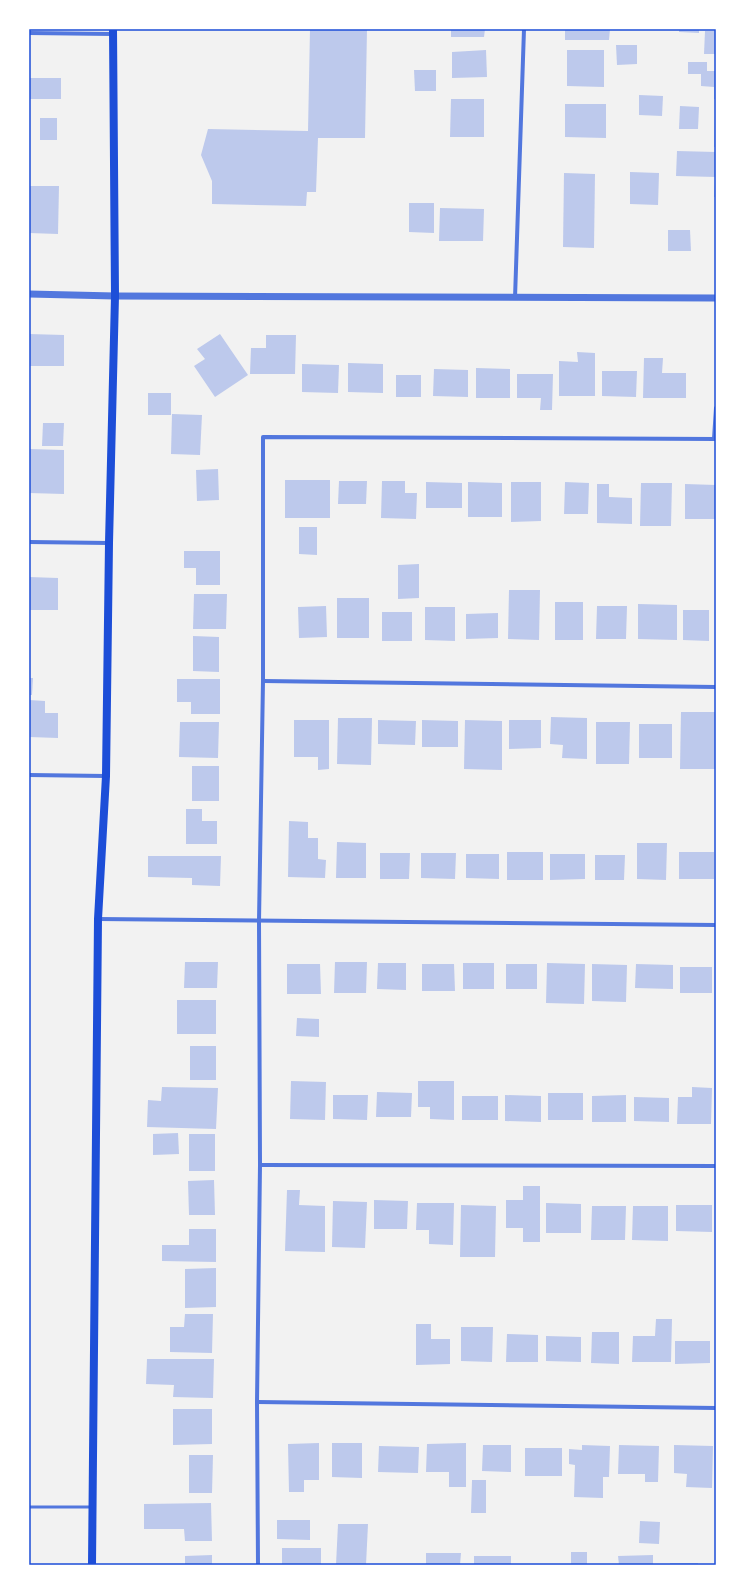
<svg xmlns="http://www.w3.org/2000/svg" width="745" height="1594" font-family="Barlow,sans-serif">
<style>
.building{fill:#bdc9ec}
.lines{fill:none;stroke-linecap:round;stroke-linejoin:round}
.service{stroke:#5277de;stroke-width:3}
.minor{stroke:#5277de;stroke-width:4}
.tertiary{stroke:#5277de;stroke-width:7}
.secondary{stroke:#1d4ed8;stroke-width:8}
.neatline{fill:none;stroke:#1d4ed8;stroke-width:1.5}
</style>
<rect width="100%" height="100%" fill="#f2f2f2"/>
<g class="building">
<polygon points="310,29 367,29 365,138 318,138 316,192 307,192 306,206 212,204 212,181 201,155 208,129 308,131"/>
<polygon points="451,29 485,29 484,37 451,37"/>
<polygon points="565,29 610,29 609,40 565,40"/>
<polygon points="679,29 699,29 699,33 679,32"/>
<polygon points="705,31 716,31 716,54 704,54"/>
<polygon points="616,45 637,45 637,64 617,65"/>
<polygon points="486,50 487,77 452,78 452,52"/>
<polygon points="567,50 604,50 604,87 567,86"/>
<polygon points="688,62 707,62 707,71 716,71 716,99 714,99 714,87 701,86 701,74 688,74"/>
<polygon points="414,70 436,70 436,91 415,91"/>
<rect x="29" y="78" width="32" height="21"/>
<polygon points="639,95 663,96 662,116 639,115"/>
<polygon points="451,99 484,99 484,137 450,137"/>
<polygon points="565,104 606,104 606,138 565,137"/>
<polygon points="680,106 699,107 698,129 679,129"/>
<polygon points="715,116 716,116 716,147 714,147"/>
<rect x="40" y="118" width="17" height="22"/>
<polygon points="677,151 716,152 716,177 676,176"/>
<polygon points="630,172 659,173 658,205 630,204"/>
<polygon points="564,173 595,174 594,248 563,247"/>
<polygon points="715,181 716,181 716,197 714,197"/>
<polygon points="29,186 59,186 58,234 29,233"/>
<polygon points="409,203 434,203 434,233 409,232"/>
<polygon points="440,208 484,209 483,241 439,241"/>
<polygon points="668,230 690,230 691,251 668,251"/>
<polygon points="29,334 64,335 64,366 29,366"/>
<polygon points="220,334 248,375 215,397 194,366 205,359 197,349"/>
<polygon points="266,335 296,335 295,374 250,374 251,348 266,348"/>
<polygon points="577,352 595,353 595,396 559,396 559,361 578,362"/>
<polygon points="644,358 663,358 662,373 686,373 686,398 643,398"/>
<polygon points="348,363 383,364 383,393 348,392"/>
<polygon points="302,364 339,365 338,393 302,392"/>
<polygon points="476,368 510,369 510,398 476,398"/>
<polygon points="434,369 468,370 468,397 433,396"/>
<polygon points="602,371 637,371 636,397 602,396"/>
<polygon points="517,374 553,374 552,410 540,410 541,398 517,398"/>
<rect x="396" y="375" width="25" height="22"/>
<rect x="148" y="393" width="23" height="22"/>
<polygon points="172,414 202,415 200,455 171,454"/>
<polygon points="43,423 64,423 63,446 42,446"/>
<polygon points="29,449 64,450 64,494 29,493"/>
<polygon points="218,469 219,500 197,501 196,470"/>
<rect x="285" y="480" width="45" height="38"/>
<polygon points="339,481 367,481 366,504 338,504"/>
<polygon points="382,481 405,481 405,493 417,493 416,519 381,518"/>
<polygon points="426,482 462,483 462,508 426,508"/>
<polygon points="468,482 502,483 502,517 468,517"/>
<polygon points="511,482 541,482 541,521 511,522"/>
<polygon points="565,482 589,483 588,514 564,514"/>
<polygon points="641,483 672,483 671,526 640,526"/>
<polygon points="597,484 609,484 609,497 632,498 632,524 597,523"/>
<polygon points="685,484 716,485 716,519 685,519"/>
<polygon points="299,527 317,527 317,555 299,554"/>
<polygon points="184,551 220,551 220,585 196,585 196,568 184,568"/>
<polygon points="419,564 419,598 398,599 398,565"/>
<polygon points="29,577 58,578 58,610 29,610"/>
<polygon points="509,590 540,590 539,640 508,639"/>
<polygon points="194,594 227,594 226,629 193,629"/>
<rect x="337" y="598" width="32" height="40"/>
<rect x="555" y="602" width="28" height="38"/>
<polygon points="638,604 677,605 677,640 638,639"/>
<polygon points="326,606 327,637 299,638 298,607"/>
<polygon points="597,606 627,606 626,639 596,639"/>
<polygon points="425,607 455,607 455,641 425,640"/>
<polygon points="683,610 709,610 709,641 683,640"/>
<rect x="382" y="612" width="30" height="29"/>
<polygon points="498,613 498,638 466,639 466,614"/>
<polygon points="193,636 219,637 219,672 193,671"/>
<polygon points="29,678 33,678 32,695 29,695"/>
<polygon points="177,679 220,679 220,714 191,714 191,702 177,702"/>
<polygon points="29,700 45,701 45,713 58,713 58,738 29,737"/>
<polygon points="681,712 716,712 716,769 680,769"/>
<polygon points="551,717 587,718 587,759 562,758 563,745 550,744"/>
<polygon points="338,718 372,718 371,765 337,764"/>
<polygon points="294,720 329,720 329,769 318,770 318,757 294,757"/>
<polygon points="378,720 416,721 415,745 378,744"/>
<polygon points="422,720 458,721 458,747 422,747"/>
<polygon points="465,720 502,721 502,770 464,769"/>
<polygon points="509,720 541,720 541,748 509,749"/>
<polygon points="180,722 219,722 218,758 179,757"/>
<polygon points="596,722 630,722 629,764 596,764"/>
<rect x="639" y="724" width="33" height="34"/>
<rect x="192" y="766" width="27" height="35"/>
<polygon points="186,809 202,809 202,821 217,821 217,844 186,844"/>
<polygon points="289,821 308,822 308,838 318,838 318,859 326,860 325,878 288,877"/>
<polygon points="337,842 366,843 366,878 336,878"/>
<polygon points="637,843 667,843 666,880 637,879"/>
<rect x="507" y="852" width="36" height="28"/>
<rect x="679" y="852" width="35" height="27"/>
<polygon points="380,853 410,853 409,879 380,879"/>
<polygon points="421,853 456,853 455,879 421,878"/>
<polygon points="466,854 499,854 499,879 466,878"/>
<polygon points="550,854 585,854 585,879 550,880"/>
<polygon points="595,855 625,855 624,880 595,880"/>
<polygon points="148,856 221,856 220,886 192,885 192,878 148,877"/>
<polygon points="185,962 218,962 217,988 184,988"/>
<polygon points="335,962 367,962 366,993 334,993"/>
<polygon points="378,963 406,963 406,990 377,989"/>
<rect x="463" y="963" width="31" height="26"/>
<polygon points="547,963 585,964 584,1004 546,1003"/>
<polygon points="287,964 320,964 321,994 287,994"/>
<polygon points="422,964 454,964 455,991 422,991"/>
<rect x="506" y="964" width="31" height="25"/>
<polygon points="592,964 627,965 626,1002 592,1001"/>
<polygon points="636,964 673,965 673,989 635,988"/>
<rect x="680" y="967" width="32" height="26"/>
<rect x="177" y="1000" width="39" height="34"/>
<polygon points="297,1018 319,1019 319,1037 296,1036"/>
<rect x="190" y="1046" width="26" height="34"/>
<polygon points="291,1081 326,1082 325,1120 290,1119"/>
<polygon points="418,1081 454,1081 454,1120 430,1119 430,1107 418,1107"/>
<polygon points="162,1087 218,1088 216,1129 147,1127 148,1100 161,1101"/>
<polygon points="692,1087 712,1088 711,1124 677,1124 678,1097 692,1097"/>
<polygon points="377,1092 412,1093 411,1117 376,1117"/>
<rect x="548" y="1093" width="35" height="27"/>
<polygon points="333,1095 368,1095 367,1120 333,1119"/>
<polygon points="505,1095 541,1096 541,1122 505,1121"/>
<polygon points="626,1095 626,1122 592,1122 592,1096"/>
<rect x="462" y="1096" width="36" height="24"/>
<polygon points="634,1097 669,1098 669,1122 634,1121"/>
<polygon points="178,1133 179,1154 153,1155 153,1134"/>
<rect x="189" y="1134" width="26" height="37"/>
<polygon points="214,1180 215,1215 189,1215 188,1181"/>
<polygon points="523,1186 540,1186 540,1242 523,1242 523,1228 506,1228 506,1200 523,1200"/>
<polygon points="287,1190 300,1190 299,1205 325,1206 325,1252 285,1251"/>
<polygon points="374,1200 408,1201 407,1229 374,1229"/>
<polygon points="333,1201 367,1202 365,1248 332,1247"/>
<polygon points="417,1203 454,1203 453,1245 429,1244 429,1230 416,1230"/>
<polygon points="546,1203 581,1204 581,1233 546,1233"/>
<polygon points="461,1205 496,1206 495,1257 460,1257"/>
<polygon points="676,1205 712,1205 712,1232 676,1231"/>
<polygon points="592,1206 626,1206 625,1240 591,1240"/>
<polygon points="633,1206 668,1206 668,1241 632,1240"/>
<polygon points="189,1229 216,1229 216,1262 162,1261 162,1245 189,1245"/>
<polygon points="216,1268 216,1307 185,1308 185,1269"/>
<polygon points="185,1314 213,1314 212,1353 170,1352 170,1327 184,1327"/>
<polygon points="656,1319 672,1319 671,1362 632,1362 633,1336 655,1336"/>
<polygon points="416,1324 431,1324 431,1339 450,1339 450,1364 416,1365"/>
<polygon points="461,1327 493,1327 492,1362 461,1361"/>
<polygon points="592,1332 619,1332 619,1364 591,1363"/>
<polygon points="507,1334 538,1335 538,1362 506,1362"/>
<polygon points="546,1336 581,1337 581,1362 546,1361"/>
<polygon points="675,1341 710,1341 710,1363 675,1364"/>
<polygon points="147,1359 214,1359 213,1398 173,1397 174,1385 146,1384"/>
<polygon points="173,1409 212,1409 212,1444 173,1445"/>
<polygon points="319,1443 319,1480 304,1480 304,1492 289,1492 288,1444"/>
<polygon points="332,1443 362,1443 362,1478 332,1477"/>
<polygon points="466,1443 466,1487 449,1487 449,1472 426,1472 427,1444"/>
<polygon points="483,1445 511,1445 511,1472 482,1471"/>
<polygon points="582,1445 610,1446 609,1477 603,1477 603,1498 574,1497 575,1465 569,1464 569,1449 582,1450"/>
<polygon points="619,1445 659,1446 658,1482 645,1482 645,1474 618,1474"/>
<polygon points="674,1445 713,1446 712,1488 686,1487 687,1474 674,1473"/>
<polygon points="379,1446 419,1447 418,1473 378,1472"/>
<rect x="525" y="1448" width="37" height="28"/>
<polygon points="189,1455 213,1455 212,1493 189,1493"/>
<polygon points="472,1480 486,1480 486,1513 471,1513"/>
<polygon points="211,1503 212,1541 185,1541 184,1529 144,1529 144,1504"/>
<polygon points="277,1520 310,1520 310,1540 277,1539"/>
<polygon points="640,1521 660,1522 659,1544 639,1543"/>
<polygon points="338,1524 368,1524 366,1565 336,1565"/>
<rect x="282" y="1548" width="39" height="17"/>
<rect x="571" y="1552" width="16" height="13"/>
<polygon points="426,1553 461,1553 460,1565 426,1565"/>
<polygon points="212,1555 212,1565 185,1565 185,1556"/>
<polygon points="653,1555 653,1565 619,1565 618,1556"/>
<rect x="474" y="1556" width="37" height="9"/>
<rect x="670" y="1563" width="28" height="2"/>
</g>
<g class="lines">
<polyline class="service" points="29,1507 92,1507"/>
<g class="minor">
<polyline points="29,33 113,34"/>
<polyline points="515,298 524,29"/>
<polyline points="714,439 716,408"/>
<polyline points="29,542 109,543"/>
<polyline points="263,681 716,687"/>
<polyline points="29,775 106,776"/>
<polyline points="98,919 716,925"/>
<polyline points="260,1165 716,1166"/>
<polyline points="257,1402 716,1408"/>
<polyline points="258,1565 257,1402 260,1165 259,921 263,681 263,437 716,439"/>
</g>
<polyline class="tertiary" points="29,294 115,296 716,298"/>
<polyline class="secondary" points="92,1565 98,919 106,776 109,543 115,296 113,29"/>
</g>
<rect width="745" height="1594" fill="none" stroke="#ffffff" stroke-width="60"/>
<rect x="30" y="30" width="685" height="1534" class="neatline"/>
</svg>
